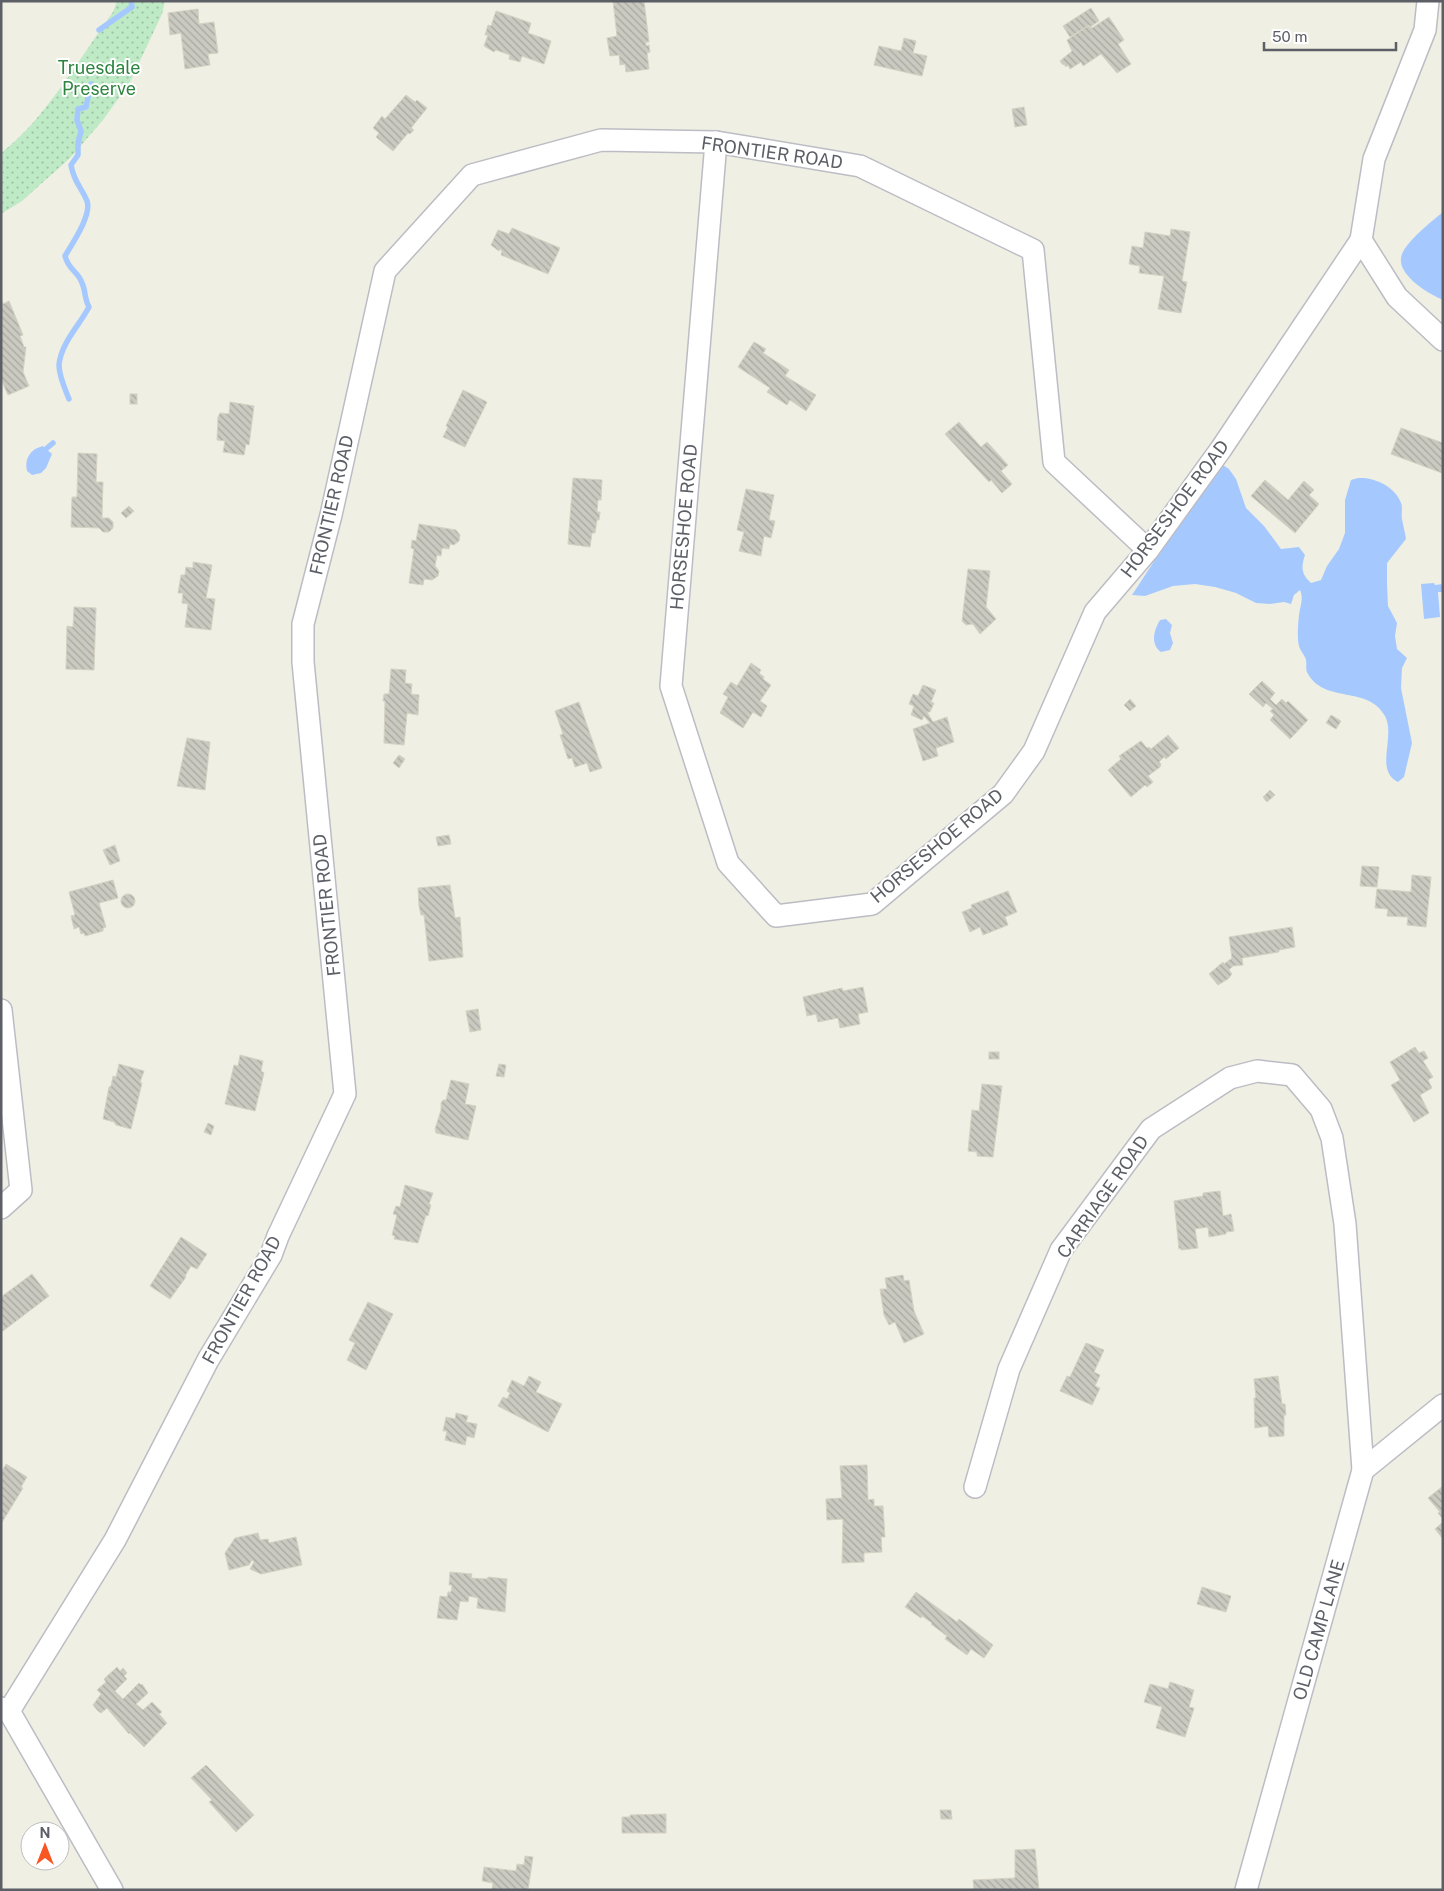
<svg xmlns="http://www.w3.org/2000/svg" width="1444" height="1891" font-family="'Public Sans',sans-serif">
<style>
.green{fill:url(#green-dots)}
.water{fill:#a5c9ff}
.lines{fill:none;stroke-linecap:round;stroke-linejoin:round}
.stream{stroke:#a5c9ff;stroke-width:5.5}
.building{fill:url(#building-back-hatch);stroke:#d5d2c2}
.minor-casing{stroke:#bcbdc4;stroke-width:24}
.minor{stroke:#fff;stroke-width:21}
.labels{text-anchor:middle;stroke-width:4;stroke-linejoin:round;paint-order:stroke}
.park-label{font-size:18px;fill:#2d843f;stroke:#fff}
.street-label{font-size:18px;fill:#5c5f66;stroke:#fff}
</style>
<defs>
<pattern id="green-dots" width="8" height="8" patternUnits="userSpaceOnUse" patternTransform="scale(1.25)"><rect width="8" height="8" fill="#bfeac6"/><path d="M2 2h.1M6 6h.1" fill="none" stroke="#9ec1a5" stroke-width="1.8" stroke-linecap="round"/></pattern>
<pattern id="building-back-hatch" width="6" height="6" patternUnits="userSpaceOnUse" patternTransform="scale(1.25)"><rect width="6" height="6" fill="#cbcac1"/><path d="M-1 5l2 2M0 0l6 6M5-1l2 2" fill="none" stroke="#a8a7a1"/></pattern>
</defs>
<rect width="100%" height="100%" fill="#f0efe4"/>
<path class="green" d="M117,1h48l-3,13 -32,68 -27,38 -33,38 -48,43 -21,13v-61c44,-33 79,-96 112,-141z"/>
<g class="water">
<path d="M1443,212v88c-14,-6 -49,-26 -41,-46 6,-14 29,-32 41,-42z"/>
<path d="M43,446l9,8 -6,14 -5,5 -9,2 -5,-4c-3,-13 4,-22 16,-25z"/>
<path d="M1220,463l9,6 7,10 10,29 18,18 17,23 18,-2 6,8c-4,12 -4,19 6,28l10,-3 6,-14 12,-17 6,-16v-33l6,-20c16,-7 44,5 50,23 2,4 0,11 1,16 1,6 3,13 4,20l-19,24v21l1,22 9,17 -2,13 2,13 10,9 -5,10 -1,20 11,55 -8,34 -6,5c-24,-12 -2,-45 -13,-66 -17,-31 -60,-12 -77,-42 -3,-4 -1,-10 -2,-14 -1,-5 -6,-9 -7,-14 -2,-8 -1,-22 0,-31 1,-9 5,-16 1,-25l-6,5 -3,9 -7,-2 -14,2 -14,-1 -20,-10 -21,-6 -20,-3 -22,2 -28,10 -13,-1 83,-127z"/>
<polygon points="1434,583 1435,585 1443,584 1443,592 1438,592 1440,617 1424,619 1421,584"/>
<path d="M1166,619l6,6 -2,8 3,10 -3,7 -9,2c-11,-8 -7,-22 -1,-32z"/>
</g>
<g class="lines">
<g class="stream">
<polyline points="99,30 132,7 131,1"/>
<path d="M69,399c-4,-10 -10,-23 -10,-34 2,-22 20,-39 30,-58 -5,-9 -3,-16 -7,-24 -4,-12 -13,-12 -17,-27 7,-12 27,-41 22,-55 -6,-15 -13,-18 -16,-36l7,-10v-12l3,-12 -4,-11 1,-11 8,-2 5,-23"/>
<polyline points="47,448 53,443"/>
</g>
</g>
<g class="building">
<polygon points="613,1 644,1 649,42 646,42 646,46 649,45 650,52 647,53 649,69 626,72 625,64 620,65 619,55 610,56 607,38 617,36"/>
<polygon points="1091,8 1099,21 1090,27 1089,25 1070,37 1063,26"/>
<polygon points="198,9 199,24 214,22 218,53 208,54 210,65 185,69 181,33 170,35 168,13"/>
<polygon points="496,11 531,23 528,33 551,41 544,64 522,56 520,62 509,59 510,55 496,50 494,52 484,46 488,35 485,35 488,25 491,26"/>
<polygon points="1109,17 1124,40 1118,44 1131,64 1117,73 1101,54 1083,66 1081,62 1070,69 1068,65 1066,67 1064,64 1063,65 1060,61 1072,51 1067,40 1088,26 1092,28"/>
<polygon points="904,38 916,41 913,53 927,56 922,76 874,65 879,46 901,51"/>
<polygon points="406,95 415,102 417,100 427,108 411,128 414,130 410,134 408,133 393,151 376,137 379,133 373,128 382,116 385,119"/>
<polygon points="1024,107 1027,125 1015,127 1012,109"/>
<polygon points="512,228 560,248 548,274 501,255 502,251 500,249 499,251 491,245 498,230 509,234"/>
<polygon points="1171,229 1190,232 1182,281 1187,282 1181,313 1158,309 1164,276 1139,273 1140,266 1129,264 1132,246 1143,248 1145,232 1170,236"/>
<polygon points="1,299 3,304 9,301 23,335 20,336 24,347 26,347 23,372 29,386 8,395 1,379"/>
<polygon points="754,342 766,349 763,353 789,370 785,376 816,395 806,411 790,400 787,405 767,392 770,388 738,367"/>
<polygon points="463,390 487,402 465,447 443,437 448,427 446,426"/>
<rect x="130" y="394" width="7" height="10"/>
<polygon points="230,402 254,406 249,445 246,444 244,455 223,452 225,441 217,440 218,417 220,413 229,414"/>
<polygon points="959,422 981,447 987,442 1008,465 1001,471 1012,484 1002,493 991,480 989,482 945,434"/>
<polygon points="1401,428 1443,443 1442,473 1391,454"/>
<polygon points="78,453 97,454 96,482 103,482 102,518 109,518 113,522 113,528 109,532 103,532 99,528 71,527 72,497 77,497"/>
<polygon points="573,478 602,480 601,500 598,500 597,512 600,512 599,520 597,520 595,533 592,533 590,547 568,544"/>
<polygon points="1265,480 1288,500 1304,481 1314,490 1309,495 1319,504 1295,533 1251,496"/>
<polygon points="746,489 774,495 769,520 775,521 771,538 764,536 761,556 739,551 744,532 737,530"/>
<polygon points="129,506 134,511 126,518 121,513"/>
<polygon points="419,524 456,530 460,535 459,541 454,545 450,544 449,549 442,548 441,556 437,555 435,566 439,571 438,576 432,580 424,579 423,585 409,583 414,549 411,548 412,540 416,541"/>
<polygon points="193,562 212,565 206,598 215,599 211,630 185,627 188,604 182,603 183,593 178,593 181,575 185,575 186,567 193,568"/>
<polygon points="968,569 990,571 986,607 996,619 980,634 973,624 966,625 962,621"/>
<polygon points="74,607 96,608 94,670 66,669 67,626 73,627"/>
<polygon points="751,663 761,670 759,673 764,677 763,679 771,685 760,701 767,706 761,717 753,712 743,728 720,713 728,697 723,694 731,682 737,686"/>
<polygon points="391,669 406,670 405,683 412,684 411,694 419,695 418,715 407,713 404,745 384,743 385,701 383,701 384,694 389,694"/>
<polygon points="1262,681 1275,693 1270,699 1276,705 1282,699 1286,703 1288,701 1308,720 1290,739 1270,720 1274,715 1270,711 1273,709 1266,703 1263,707 1249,694"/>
<polygon points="923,685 936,690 931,702 934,703 930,712 927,712 933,722 947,717 954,742 936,748 938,756 923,761 913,729 930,723 924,716 922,720 911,715 914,706 909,704 913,694 918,696"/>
<polygon points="1130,699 1136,706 1130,711 1124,705"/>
<polygon points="579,702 602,768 590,772 587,763 575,767 572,758 568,759 560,735 563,734 555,711"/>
<polygon points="1331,715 1341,721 1336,729 1326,723"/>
<polygon points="1168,735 1179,748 1166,759 1164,757 1159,762 1161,764 1160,767 1148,776 1153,782 1147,787 1145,785 1131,797 1108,770 1121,759 1119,756 1141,741 1147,748 1149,747 1151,749"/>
<polygon points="187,738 210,742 205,790 177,786"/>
<polygon points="399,755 405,759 399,768 393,763"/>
<polygon points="1270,790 1275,795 1267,802 1263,797"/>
<polygon points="449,835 451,844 438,846 436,837"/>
<polygon points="115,845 120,861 110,865 103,850"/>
<polygon points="1362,866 1379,867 1377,887 1360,886"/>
<polygon points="1412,875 1431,877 1426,927 1407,925 1408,917 1387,916 1388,909 1375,908 1377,889 1411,892"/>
<polygon points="113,880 118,898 99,903 106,927 103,928 103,931 85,936 84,933 81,934 79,927 74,929 71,916 75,915 69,892"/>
<polygon points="450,885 455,918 460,917 463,957 429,961 424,915 421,915 419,906 418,888"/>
<polygon points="1008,891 1017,912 1005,917 1008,925 983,935 980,927 970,932 962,912 972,908 971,905"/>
<circle cx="128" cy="901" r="7"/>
<polygon points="1292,927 1295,947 1279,950 1279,952 1242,958 1243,965 1233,966 1229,970 1232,974 1228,979 1218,985 1209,974 1223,962 1224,964 1232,958 1229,937"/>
<polygon points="863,987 868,1012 858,1014 860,1024 840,1028 838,1018 818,1022 816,1014 807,1016 803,997 842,988 843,991"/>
<polygon points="478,1009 481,1030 470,1032 466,1011"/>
<polygon points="1415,1047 1419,1053 1424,1051 1428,1058 1423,1061 1433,1077 1428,1080 1432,1088 1420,1095 1429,1113 1414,1122 1391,1085 1400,1080 1390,1062"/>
<rect x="989" y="1052" width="10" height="7"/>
<polygon points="240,1055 263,1061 261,1071 264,1073 255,1111 225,1104 234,1065 238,1066"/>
<polygon points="119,1064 144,1071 140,1082 142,1083 131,1129 116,1125 114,1122 103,1119 109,1087 111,1086 113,1076 116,1077"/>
<polygon points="499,1064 506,1065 504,1077 496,1076"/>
<polygon points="451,1080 469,1084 465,1104 476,1106 468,1140 436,1133 435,1129 441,1110 441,1103 443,1100 446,1100"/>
<polygon points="982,1084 1002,1086 993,1157 977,1156 977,1152 968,1151 972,1110 979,1111"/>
<polygon points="208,1123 214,1126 211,1135 204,1132"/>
<polygon points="405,1185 433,1193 429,1204 431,1205 428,1216 426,1215 418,1243 394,1239 395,1236 392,1235 397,1215 393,1214 396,1206 400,1207"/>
<polygon points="1220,1191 1223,1216 1231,1214 1234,1231 1226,1232 1226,1234 1209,1237 1208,1227 1195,1229 1198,1248 1181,1250 1181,1248 1179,1249 1174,1201 1203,1196 1203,1193"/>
<polygon points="181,1237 207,1254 197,1269 191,1266 185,1276 186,1277 170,1299 150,1286"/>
<polygon points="32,1274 49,1296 3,1331 1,1329 1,1297"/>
<polygon points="903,1275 904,1281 909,1280 914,1311 924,1334 904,1343 895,1322 889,1325 884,1315 880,1289 887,1289 885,1278"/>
<polygon points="368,1302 393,1314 366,1370 347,1360 355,1343 349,1340"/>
<polygon points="1086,1343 1104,1350 1094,1372 1100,1375 1095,1386 1100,1388 1092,1405 1060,1391 1067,1376 1070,1377"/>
<polygon points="529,1376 541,1382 536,1392 562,1404 548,1432 498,1406 503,1397 507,1399 510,1393 507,1391 512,1380 524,1386"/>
<polygon points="1278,1376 1282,1404 1285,1404 1286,1415 1284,1415 1284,1436 1269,1437 1268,1426 1255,1428 1254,1398 1256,1398 1254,1379"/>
<polygon points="456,1413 468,1416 466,1422 477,1424 474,1438 467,1436 465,1445 445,1440 447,1431 443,1431 446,1417 455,1419"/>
<polygon points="6,1464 27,1477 21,1487 23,1488 1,1524 1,1473"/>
<polygon points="867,1465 868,1500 874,1499 874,1506 883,1506 885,1537 881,1537 882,1552 864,1553 864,1562 842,1563 843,1519 827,1520 826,1499 842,1498 840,1466"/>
<polygon points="1443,1486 1443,1519 1438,1513 1440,1512 1428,1498"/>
<polygon points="1443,1522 1443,1539 1435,1529"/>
<polygon points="258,1533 260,1540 268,1539 269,1543 296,1537 302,1565 261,1574 250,1569 254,1562 252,1560 249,1565 229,1570 225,1553 235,1538"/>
<polygon points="450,1572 472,1574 471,1578 487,1579 488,1577 507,1579 505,1612 477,1608 478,1598 469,1596 468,1602 460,1601 457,1620 437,1618 440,1596 447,1597 448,1592 451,1592 452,1585 449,1585"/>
<polygon points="1202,1587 1231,1596 1226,1612 1197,1604"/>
<polygon points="916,1592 957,1622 959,1619 993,1645 984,1658 971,1649 967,1655 945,1639 947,1636 931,1624 932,1623 922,1616 921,1618 905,1607"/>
<polygon points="117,1667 120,1671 123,1668 127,1673 124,1676 127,1679 115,1691 123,1699 139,1683 141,1685 142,1684 148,1693 136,1704 143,1710 152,1702 162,1712 159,1714 167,1723 144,1747 130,1733 129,1734 107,1708 101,1713 98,1711 93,1705 101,1694 97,1690 106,1682 104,1679"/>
<polygon points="1170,1682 1194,1690 1189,1707 1194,1708 1185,1737 1156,1728 1162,1707 1144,1702 1150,1684 1168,1689"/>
<polygon points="206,1765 254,1815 236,1832 209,1802 212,1800 191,1778"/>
<polygon points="940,1810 951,1810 952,1819 941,1819"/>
<polygon points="666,1814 666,1833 622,1833 622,1817 630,1817 630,1815"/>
<polygon points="1035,1849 1039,1890 974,1890 973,1880 1015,1878 1015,1850"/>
<polygon points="525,1856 533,1857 528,1890 492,1890 493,1883 482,1881 484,1867 516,1871 517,1864 524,1865"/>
</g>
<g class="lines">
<g class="minor-casing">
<g id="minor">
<polyline points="1428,1 1425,30 1374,159 1361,240 1397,297 1443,340"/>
<polyline points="716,142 671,686 728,863 776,916 872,904 1003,794 1034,751 1095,612 1148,550 1221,449 1361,240"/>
<polyline points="1,1010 21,1190 1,1208"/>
<polyline points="975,1487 1009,1369 1061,1250 1151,1129 1230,1078 1257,1071 1292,1075 1321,1109 1332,1138 1345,1224 1363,1470"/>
<polyline points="1,1708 9,1711 112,1890"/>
<polyline points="9,1711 115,1540 208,1360 271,1255 278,1236 345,1094 303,662 303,624 331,515 385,271 472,175 601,140 716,142 860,166 1033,250 1054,462 1148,550"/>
<polyline points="1246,1890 1363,1470 1443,1405"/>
</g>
</g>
<use href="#minor" class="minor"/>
</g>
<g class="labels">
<g class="park-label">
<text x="99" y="74">Truesdale<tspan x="99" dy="21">Preserve</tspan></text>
</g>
<g class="street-label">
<text transform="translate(772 153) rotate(8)" y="6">FRONTIER ROAD</text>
<text transform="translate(332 505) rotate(-77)" y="6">FRONTIER ROAD</text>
<text transform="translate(1175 509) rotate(-53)" y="6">HORSESHOE ROAD</text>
<text transform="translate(684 527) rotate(-85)" y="6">HORSESHOE ROAD</text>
<text transform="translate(937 846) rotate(-40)" y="6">HORSESHOE ROAD</text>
<text transform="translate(327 905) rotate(-96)" y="6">FRONTIER ROAD</text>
<text transform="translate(1103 1197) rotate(-55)" y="6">CARRIAGE ROAD</text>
<text transform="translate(242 1300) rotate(-61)" y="6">FRONTIER ROAD</text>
<text transform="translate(1319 1630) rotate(-74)" y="6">OLD CAMP LANE</text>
</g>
</g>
<rect width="1444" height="1891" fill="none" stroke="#5c5f66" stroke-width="5"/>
<g transform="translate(45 1846)"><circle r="24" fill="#ffffff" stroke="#bebfc2"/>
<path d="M0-4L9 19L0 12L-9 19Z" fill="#f85622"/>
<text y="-8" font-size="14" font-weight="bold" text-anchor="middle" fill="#5c5f66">N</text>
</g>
<path d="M1264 42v8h132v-8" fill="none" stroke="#5c5f66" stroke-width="2.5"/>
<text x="1272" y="42" font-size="15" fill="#5c5f66" stroke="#ffffff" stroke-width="4" paint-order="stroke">50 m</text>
</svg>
